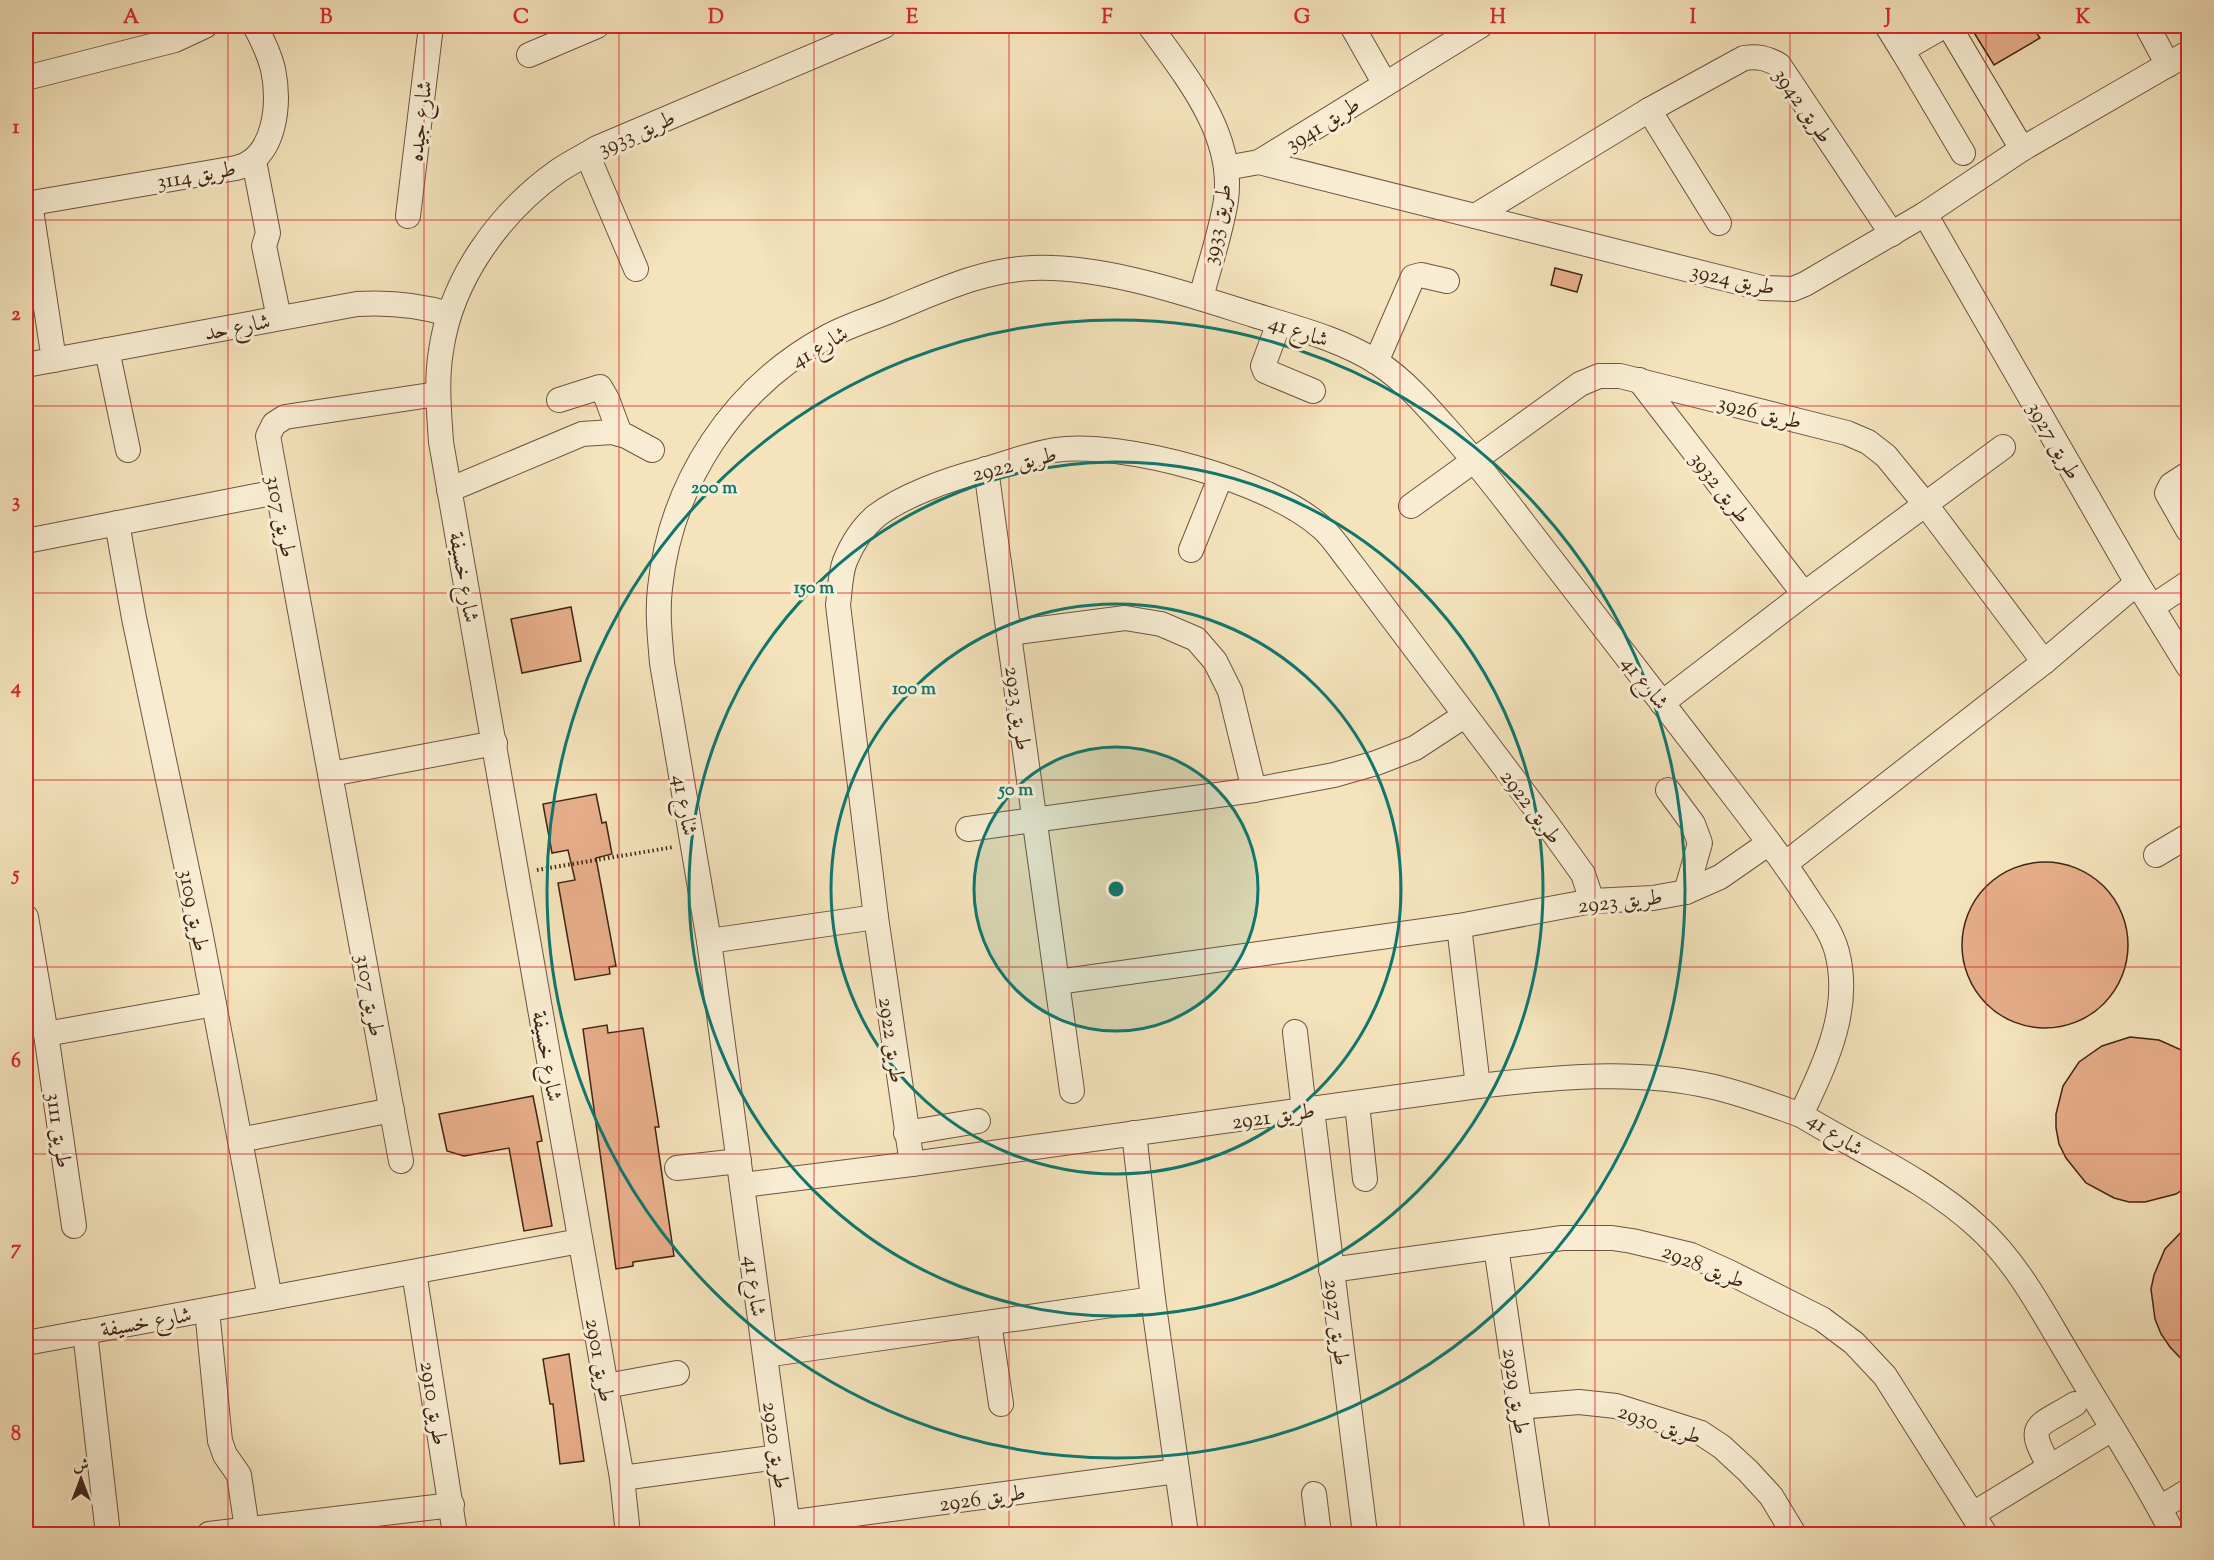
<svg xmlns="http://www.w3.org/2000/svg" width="2214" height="1560" font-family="'Sorts Mill Goudy',Amiri,serif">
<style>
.building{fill:#e6ad89;stroke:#412518;stroke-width:1.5}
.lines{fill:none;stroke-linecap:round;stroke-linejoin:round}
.minor-casing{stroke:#6e5441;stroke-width:26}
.path{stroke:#412518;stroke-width:4;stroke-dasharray:1.5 3;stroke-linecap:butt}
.minor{stroke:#f8edd3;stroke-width:24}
.grid{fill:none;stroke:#d62828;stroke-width:1.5;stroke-opacity:0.55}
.ring{fill:none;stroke:#0f766e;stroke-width:3}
.labels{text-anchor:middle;stroke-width:6;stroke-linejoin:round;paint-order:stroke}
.street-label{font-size:22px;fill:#412518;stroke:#f8edd3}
.centre{fill:#0f766e;stroke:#f8edd3;stroke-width:3}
.ring-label{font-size:18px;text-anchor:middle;font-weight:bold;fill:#0f766e;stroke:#f8edd3;stroke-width:6;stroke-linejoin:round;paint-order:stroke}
.neatline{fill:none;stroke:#d62828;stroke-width:2}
.grid-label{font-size:20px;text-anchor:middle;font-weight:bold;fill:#d62828}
</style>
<rect width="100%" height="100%" fill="#f4e3bb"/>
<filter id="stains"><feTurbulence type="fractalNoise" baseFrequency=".00333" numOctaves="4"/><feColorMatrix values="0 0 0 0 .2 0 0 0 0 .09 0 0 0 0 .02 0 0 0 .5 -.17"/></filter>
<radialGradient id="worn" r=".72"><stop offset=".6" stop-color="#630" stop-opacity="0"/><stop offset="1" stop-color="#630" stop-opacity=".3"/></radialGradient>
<g class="building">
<polygon points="1982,26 2032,26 2040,38 1994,65 1973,31"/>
<polygon points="1555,268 1582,275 1577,292 1551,285"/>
<polygon points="571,607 581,661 522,673 511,619"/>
<polygon points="596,794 602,823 606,822 612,854 596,858 616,966 609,967 610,974 575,980 558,883 575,880 568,850 552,853 543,804"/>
<circle cx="2045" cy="945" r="83"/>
<polygon points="607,1025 608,1033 643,1028 659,1127 655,1127 674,1256 633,1262 633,1266 616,1269 583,1029"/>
<polygon points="2130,1037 2159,1040 2188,1053 2188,1186 2176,1194 2145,1202 2129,1202 2114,1198 2086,1183 2066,1158 2059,1144 2056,1128 2056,1114 2063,1086 2079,1062 2102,1046"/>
<polygon points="533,1096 542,1141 537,1142 552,1226 524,1231 509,1148 464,1156 447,1151 439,1114"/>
<polygon points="2188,1225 2188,1366 2170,1347 2161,1334 2155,1319 2151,1289 2154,1275 2165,1249"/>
<polygon points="569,1354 584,1461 560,1464 553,1404 550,1404 543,1359"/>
</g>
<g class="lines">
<g class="minor-casing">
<g id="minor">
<path d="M1150,26c35,49 85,108 76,174 -5,33 -17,66 -25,98"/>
<polyline points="1352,26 1385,84"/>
<polyline points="1887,26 1902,50"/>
<polyline points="1944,26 1902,50 1963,153"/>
<polyline points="1949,26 2022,149"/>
<polyline points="2147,26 2168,65"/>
<polyline points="529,55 597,26"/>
<polyline points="26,78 175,40 205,26"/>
<polyline points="1649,110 1719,223"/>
<polyline points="587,154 636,269"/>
<polyline points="254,161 268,233 264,246 279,318"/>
<polyline points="1259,162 1480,26"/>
<polyline points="1226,168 1259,162 1762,288 1793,289 1805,284 1925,214 2022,149 2188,53"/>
<polyline points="30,203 54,360"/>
<path d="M26,204l210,-36c40,-9 44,-65 37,-99 -4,-16 -11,-30 -18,-43"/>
<polyline points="1925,214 2137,583 2188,666"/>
<polyline points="408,216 431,26"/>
<path d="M1475,216l174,-106 95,-52c14,-2 23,0 35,7l113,169"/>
<polyline points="1279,323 1263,366 1265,371 1313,391"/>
<polyline points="107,350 128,450"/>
<polyline points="1376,362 1413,277 1421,275 1447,281"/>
<path d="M26,365l331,-61c32,-2 62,1 92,10"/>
<polyline points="1639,380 1804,594"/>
<polyline points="559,400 600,387 607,399 620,434"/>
<polyline points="986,469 1072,1091"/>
<polyline points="2188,474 2171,485 2167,493 2188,530"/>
<polyline points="449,490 582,434 612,432 626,436 652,450"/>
<polyline points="1411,506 1580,384 1599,376 1620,376 1847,433 1868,442 1886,456 1926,505 2044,662"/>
<polyline points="117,523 134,618 200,931 270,1298"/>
<polyline points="26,541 277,492"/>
<polyline points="1191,550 1221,476"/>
<polyline points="2152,607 2188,583"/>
<polyline points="1009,633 1125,618 1161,624 1196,639 1215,661 1230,691 1254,790"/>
<polyline points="1662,703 1804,594 2003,447"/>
<polyline points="331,774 495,743"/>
<polyline points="1668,790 1693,824 1700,843 1686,892"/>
<polyline points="968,829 1254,790 1334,775 1376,763 1415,748 1464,716"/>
<polyline points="2156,855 2188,836"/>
<polyline points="1785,864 2044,662 2137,583"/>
<polyline points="26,917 46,1034 74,1226"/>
<polyline points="1459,926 1478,1086"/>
<polyline points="709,941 876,917"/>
<polyline points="1057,982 1459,926 1592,901 1653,898 1686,892 1720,877 1769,843"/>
<polyline points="1295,1032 1304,1110"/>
<polyline points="46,1034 214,1004"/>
<polyline points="1357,1104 1365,1179"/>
<polyline points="1312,1110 1365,1534"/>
<polyline points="906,1133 978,1121"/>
<polyline points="1134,1133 1153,1299 1186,1534"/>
<polyline points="240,1140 392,1110"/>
<polyline points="401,1161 268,436 274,424 285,417 437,394"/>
<path d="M912,1164l-36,-247 -38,-312c2,-14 2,-31 7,-44 7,-17 18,-34 31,-45 26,-20 73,-37 104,-45 25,-7 50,-17 75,-21 68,-10 215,31 266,77 11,9 20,24 29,35l195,259 38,53 9,27"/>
<polyline points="677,1168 739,1161"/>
<path d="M743,1185l169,-21 566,-78c78,-9 159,-17 236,1 30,7 59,18 87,28"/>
<polyline points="1496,1247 1538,1534"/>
<polyline points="1331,1270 1562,1238 1612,1238 1632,1241 1691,1255 1729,1272 1822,1319 1854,1343 1885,1376 1985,1534"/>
<polyline points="414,1272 455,1534"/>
<polyline points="207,1310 220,1441 225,1455 239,1475 247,1529"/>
<polyline points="989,1323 1001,1404"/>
<polyline points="85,1332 108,1534"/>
<polyline points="26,1343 580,1241"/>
<polyline points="765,1355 1153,1299"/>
<polyline points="606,1386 677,1373"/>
<polyline points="1519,1407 1579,1402 1616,1406 1701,1433 1722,1447 1748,1471 1771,1496 1794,1534"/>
<path d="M2050,1467c-25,-44 -14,-39 25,-63"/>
<polyline points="622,1478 778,1457"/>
<polyline points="1314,1494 1319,1534"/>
<polyline points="2160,1508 2188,1491"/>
<polyline points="1973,1514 2112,1429"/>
<polyline points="787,1523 1177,1471"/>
<polyline points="209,1534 452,1505"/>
<path d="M628,1534l-6,-56 -181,-1036c-2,-31 -5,-61 0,-91 10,-72 59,-139 117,-180 12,-8 26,-15 39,-23l287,-122"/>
<path d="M789,1534l-80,-593 -47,-278c-2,-25 -5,-50 -2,-75 11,-106 73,-200 167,-251 22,-12 47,-19 70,-29 44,-18 87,-38 135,-40 71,-3 155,26 222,47 42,13 87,24 124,48 26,17 47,41 68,65 28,31 53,63 78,96 60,77 120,155 180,233 34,45 70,89 101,137 12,19 26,36 32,58 15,58 -12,111 -36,163 59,36 126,65 177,112 41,37 66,88 94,134 34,58 71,114 101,173"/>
</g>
</g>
<polyline class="path" points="537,870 674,847"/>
<use href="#minor" class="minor"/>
</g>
<path class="grid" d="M228,26v1508M424,26v1508M619,26v1508M814,26v1508M1009,26v1508M1205,26v1508M1400,26v1508M1595,26v1508M1790,26v1508M1986,26v1508M26,220h2162M26,406h2162M26,593h2162M26,780h2162M26,967h2162M26,1154h2162M26,1340h2162"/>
<circle cx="1116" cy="889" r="142" fill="#0f766e" fill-opacity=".12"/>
<g class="ring">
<circle cx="1116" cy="889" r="142"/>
<circle cx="1116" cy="889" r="285"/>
<circle cx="1116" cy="889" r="427"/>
<circle cx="1116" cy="889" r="569"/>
</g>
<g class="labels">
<g class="street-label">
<text transform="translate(1804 105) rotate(55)" y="8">طريق 3942</text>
<text transform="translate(419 121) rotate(-83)" y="8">شارع جيده</text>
<text transform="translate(1322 123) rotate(-32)" y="8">طريق 3941</text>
<text transform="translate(636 132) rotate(-24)" y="8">طريق 3933</text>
<text transform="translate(196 174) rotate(-10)" y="8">طريق 3114</text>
<text transform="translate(1216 224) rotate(-79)" y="8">طريق 3933</text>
<text transform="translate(1733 278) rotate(12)" y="8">طريق 3924</text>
<text transform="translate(237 326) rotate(-11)" y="8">شارع حد</text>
<text transform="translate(1299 330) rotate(18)" y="8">شارع 41</text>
<text transform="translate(819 346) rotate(-30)" y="8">شارع 41</text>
<text transform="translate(1760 411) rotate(14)" y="8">طريق 3926</text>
<text transform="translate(2055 440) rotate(60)" y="8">طريق 3927</text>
<text transform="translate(1014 463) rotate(-14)" y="8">طريق 2922</text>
<text transform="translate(1721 487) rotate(52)" y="8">طريق 3932</text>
<text transform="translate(282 516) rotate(79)" y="8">طريق 3107</text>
<text transform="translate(465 577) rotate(80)" y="8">شارع خسيفة</text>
<text transform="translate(1646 682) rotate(52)" y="8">شارع 41</text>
<text transform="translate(1019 708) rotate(82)" y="8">طريق 2923</text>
<text transform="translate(686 805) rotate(80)" y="8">شارع 41</text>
<text transform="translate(1532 806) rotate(53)" y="8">طريق 2922</text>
<text transform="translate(1620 900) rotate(-6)" y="8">طريق 2923</text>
<text transform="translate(195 910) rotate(79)" y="8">طريق 3109</text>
<text transform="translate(371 995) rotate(80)" y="8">طريق 3107</text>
<text transform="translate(893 1040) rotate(82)" y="8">طريق 2922</text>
<text transform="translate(548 1056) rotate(80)" y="8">شارع خسيفة</text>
<text transform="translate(1273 1115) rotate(-8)" y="8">طريق 2921</text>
<text transform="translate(60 1130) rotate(82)" y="8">طريق 3111</text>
<text transform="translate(1836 1133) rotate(34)" y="8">شارع 41</text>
<text transform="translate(1704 1265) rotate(22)" y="8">طريق 2928</text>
<text transform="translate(756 1286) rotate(83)" y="8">شارع 41</text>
<text transform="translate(146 1321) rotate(-10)" y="8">شارع خسيفة</text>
<text transform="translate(1338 1322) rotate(83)" y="8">طريق 2927</text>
<text transform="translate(601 1360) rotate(80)" y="8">طريق 2901</text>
<text transform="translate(1517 1391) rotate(82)" y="8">طريق 2929</text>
<text transform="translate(435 1403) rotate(81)" y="8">طريق 2910</text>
<text transform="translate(1660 1423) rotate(19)" y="8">طريق 2930</text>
<text transform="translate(777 1445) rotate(82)" y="8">طريق 2920</text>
<text transform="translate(982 1497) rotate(-8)" y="8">طريق 2926</text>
</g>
</g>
<circle cx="1116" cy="889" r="9" class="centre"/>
<g class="ring-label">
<text x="714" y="493">200 m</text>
<text x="814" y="593">150 m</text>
<text x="914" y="694">100 m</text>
<text x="1016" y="795">50 m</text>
</g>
<rect width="2214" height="1560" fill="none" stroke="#f4e3bb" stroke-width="66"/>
<g transform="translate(81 1479)" stroke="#f8edd3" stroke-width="4.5" paint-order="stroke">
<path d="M0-4.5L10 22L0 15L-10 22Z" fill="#412518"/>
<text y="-9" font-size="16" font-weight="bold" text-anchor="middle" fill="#412518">ش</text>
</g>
<rect x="33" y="33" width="2148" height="1494" class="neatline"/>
<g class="grid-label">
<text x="131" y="23">A</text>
<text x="326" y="23">B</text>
<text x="521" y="23">C</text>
<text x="716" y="23">D</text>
<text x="912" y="23">E</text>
<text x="1107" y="23">F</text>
<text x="1302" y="23">G</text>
<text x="1498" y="23">H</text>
<text x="1693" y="23">I</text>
<text x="1888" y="23">J</text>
<text x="2083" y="23">K</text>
<text x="16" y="133">1</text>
<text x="16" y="320">2</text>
<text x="16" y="507">3</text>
<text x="16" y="693">4</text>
<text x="16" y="880">5</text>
<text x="16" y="1067">6</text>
<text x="16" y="1254">7</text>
<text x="16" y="1440">8</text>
</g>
<rect width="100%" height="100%" filter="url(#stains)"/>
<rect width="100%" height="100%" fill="url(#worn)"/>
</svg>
